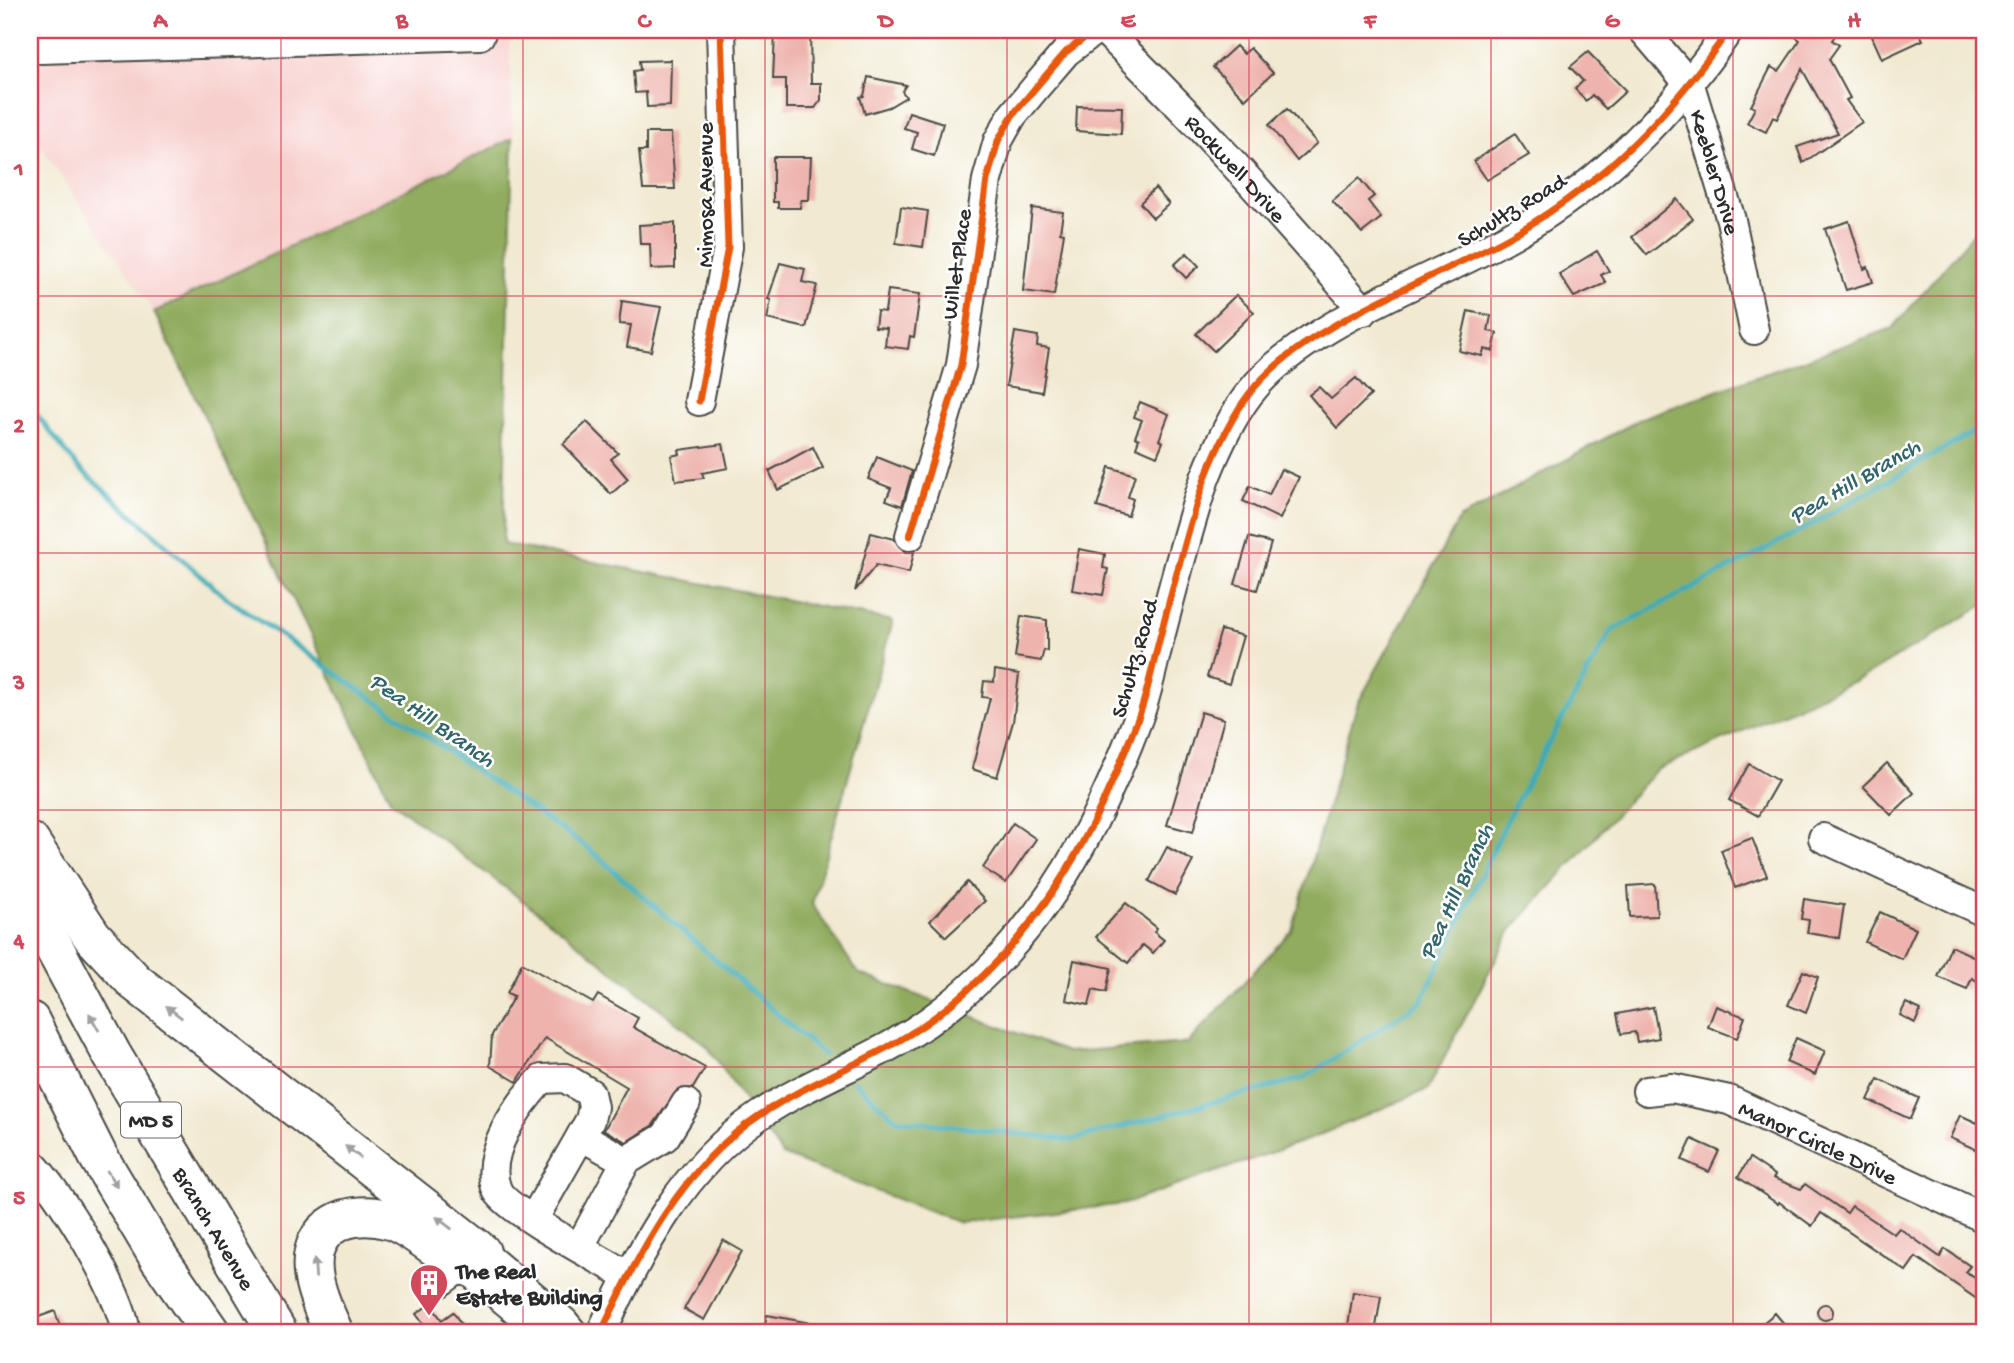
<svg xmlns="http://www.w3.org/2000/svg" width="2014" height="1363" font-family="'Gochi Hand',sans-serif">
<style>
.built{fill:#f7d0ce}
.forest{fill:#91ac5e;stroke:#5e6c44;stroke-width:2}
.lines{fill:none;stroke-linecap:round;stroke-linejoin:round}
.stream{stroke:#3babb7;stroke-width:5}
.building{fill:#eeb3ac}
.minor-casing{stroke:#494844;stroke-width:32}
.highway-casing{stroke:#494844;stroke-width:42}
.minor{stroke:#fff;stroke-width:28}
.highway{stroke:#fff;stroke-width:38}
.cycleway-casing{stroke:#fff;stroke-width:11}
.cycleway{stroke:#e8590c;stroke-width:7}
.oneway{fill:#a0a0a0}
.grid{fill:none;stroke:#d1495b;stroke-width:2;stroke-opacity:0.55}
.labels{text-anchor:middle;stroke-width:5;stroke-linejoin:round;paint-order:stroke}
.shield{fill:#fff;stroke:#6b6b6b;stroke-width:2}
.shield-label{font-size:21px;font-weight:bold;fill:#2b2b2b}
.street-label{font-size:23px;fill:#2b2b2b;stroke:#fff}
.poi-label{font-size:23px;font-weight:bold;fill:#2b2b2b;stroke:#fff;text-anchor:start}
.water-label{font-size:24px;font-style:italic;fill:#32656a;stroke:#fff}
.neatline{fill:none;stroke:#d1495b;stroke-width:2.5}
.grid-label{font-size:23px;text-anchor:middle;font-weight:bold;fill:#d1495b}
</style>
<rect width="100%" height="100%" fill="#fff"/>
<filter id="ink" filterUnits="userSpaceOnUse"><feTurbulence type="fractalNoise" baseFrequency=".0143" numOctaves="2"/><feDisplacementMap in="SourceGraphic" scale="14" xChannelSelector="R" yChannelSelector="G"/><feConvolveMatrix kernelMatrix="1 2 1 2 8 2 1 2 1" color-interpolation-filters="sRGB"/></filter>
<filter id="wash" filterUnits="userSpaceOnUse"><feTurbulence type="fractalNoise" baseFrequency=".00686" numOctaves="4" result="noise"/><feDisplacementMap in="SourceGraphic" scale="28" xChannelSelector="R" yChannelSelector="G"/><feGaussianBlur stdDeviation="1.57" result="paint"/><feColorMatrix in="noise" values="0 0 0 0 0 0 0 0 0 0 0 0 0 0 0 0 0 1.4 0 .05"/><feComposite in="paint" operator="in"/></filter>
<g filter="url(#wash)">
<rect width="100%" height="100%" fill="#f1e9d0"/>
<polygon class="built" points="30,30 509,30 513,138 154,312 30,130"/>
<polygon class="forest" points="513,138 503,544 893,621 812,904 858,973 1067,1052 1188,1043 1292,930 1357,705 1459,519 1642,418 1893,328 1984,221 1984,605 1863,677 1656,770 1511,930 1428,1089 1310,1139 1124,1204 959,1223 782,1155 707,1046 539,913 391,801 154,312"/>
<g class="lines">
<g class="stream">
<polyline points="30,406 77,466 224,596 588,848 824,1055"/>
<polyline points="854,1082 896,1119 1071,1140 1304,1078 1421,1002 1514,806 1611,631 1809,526 1984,426"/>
</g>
</g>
<g id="blocks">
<g class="building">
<polygon points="1786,30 1839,30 1832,40 1839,45 1829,59 1850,98 1846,100 1862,122 1803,163 1797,147 1838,133 1802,69 1777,119 1773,117 1766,132 1747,123 1755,108 1751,106 1771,67 1779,71 1800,40"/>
<polygon points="1869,30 1918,30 1923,40 1882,59"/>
<polygon points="775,32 810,32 811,83 821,83 821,100 815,108 786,108 786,79 773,79"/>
<polygon points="1236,46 1244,54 1250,48 1273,73 1245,99 1213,67"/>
<polygon points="1588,52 1626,91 1606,109 1592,95 1586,101 1575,89 1583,81 1570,67"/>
<polygon points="671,60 670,106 647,107 646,92 635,93 633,71 640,70 639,61"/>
<polygon points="868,77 906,85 902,91 906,97 889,107 865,114 860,97 864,96"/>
<polygon points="1077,106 1122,107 1121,134 1076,131"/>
<polygon points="1287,109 1317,143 1297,161 1269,125"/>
<polygon points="909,112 943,123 934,156 912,149 917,132 904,128"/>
<polygon points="646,133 671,133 675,189 643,189 639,151 646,151"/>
<polygon points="1515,134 1529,155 1487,180 1474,161"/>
<polygon points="773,157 811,157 809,200 801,200 800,208 778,208 778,202 773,202"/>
<polygon points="1359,178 1374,196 1368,201 1381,218 1362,233 1332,201"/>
<polygon points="1155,188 1169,204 1153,218 1140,203"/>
<polygon points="1677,199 1693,219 1647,255 1632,237"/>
<polygon points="901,207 928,211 923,247 896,243"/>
<polygon points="1032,208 1063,212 1060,232 1064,233 1054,295 1023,291"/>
<polygon points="1849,221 1864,269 1868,267 1873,282 1846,290 1825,229"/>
<polygon points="675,223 675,268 651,269 650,244 640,244 639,225"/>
<polygon points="1597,251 1609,271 1601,275 1606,283 1574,297 1559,274"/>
<polygon points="1187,253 1199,266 1186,278 1174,265"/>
<polygon points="780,263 805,269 802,282 817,285 806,328 767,319 771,300 768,299"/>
<polygon points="888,290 920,294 914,337 910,336 908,349 885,346 887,328 875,327 877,311 885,312"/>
<polygon points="1236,295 1254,312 1214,351 1196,334"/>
<polygon points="622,301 661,307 651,351 627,347 631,325 619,324"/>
<polygon points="1468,311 1491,316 1488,331 1497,333 1493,351 1484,349 1482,356 1459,351"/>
<polygon points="1015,332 1038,336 1037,346 1049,348 1042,392 1006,386"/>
<polygon points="1356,378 1371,395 1337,428 1309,395 1319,387 1331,399"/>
<polygon points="1140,402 1169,414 1159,440 1163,442 1157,456 1136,447 1139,439 1135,437 1142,420 1134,417"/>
<polygon points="587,422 618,453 611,459 628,479 611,494 563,444"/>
<polygon points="723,444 728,468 702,473 704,478 676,481 671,456 680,454 679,450"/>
<polygon points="813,447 823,468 778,490 769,471"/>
<polygon points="877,457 912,471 902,506 886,500 891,488 868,479"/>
<polygon points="1109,467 1135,475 1128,497 1133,499 1128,516 1097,507"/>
<polygon points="1281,469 1299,477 1280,519 1243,501 1250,486 1269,495"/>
<polygon points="871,533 894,539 905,552 914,552 909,573 876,565 855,591"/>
<polygon points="1249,537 1271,543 1257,590 1235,584"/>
<polygon points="1079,549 1105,554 1103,568 1108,569 1103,595 1072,590"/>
<polygon points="1021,616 1047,620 1047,651 1044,650 1041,661 1015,657"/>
<polygon points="1221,630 1243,636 1229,684 1207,677"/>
<polygon points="995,670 1019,674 1013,722 997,777 972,769 990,698 982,697 984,681 994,682"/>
<polygon points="1201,712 1224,719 1193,832 1167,825"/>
<polygon points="1887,763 1914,793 1891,815 1863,786"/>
<polygon points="1749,764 1778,781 1758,816 1729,800"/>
<polygon points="1013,823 1036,839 1006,883 983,868"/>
<polygon points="1752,838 1767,876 1735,888 1721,850"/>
<polygon points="1167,847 1193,861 1175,895 1149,881"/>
<polygon points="967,882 985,901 946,937 930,921"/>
<polygon points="1655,884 1657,916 1630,917 1628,886"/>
<polygon points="1804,899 1844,905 1839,938 1807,933 1809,920 1801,919"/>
<polygon points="1126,903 1157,928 1154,932 1164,940 1153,953 1143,945 1128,963 1096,937"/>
<polygon points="1880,912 1916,929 1902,959 1865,942"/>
<polygon points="1951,946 1984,961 1979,982 1972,978 1967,989 1938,977"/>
<polygon points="1074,960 1111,968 1106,992 1093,989 1089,1005 1066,1000"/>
<polygon points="522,963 593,1003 598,995 638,1018 633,1027 705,1068 693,1088 678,1089 653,1125 626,1142 604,1130 627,1087 545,1038 517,1082 490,1066 492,1035 514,996 507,993"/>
<polygon points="1803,971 1818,977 1806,1013 1788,1005"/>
<polygon points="1906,1003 1921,1010 1915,1023 1900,1015"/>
<polygon points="1716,1006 1745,1017 1737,1038 1708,1027"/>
<polygon points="1653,1007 1659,1038 1637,1042 1635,1032 1621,1034 1617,1014"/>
<polygon points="1796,1038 1825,1051 1815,1075 1786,1062"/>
<polygon points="1878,1079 1919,1098 1910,1119 1868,1100"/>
<polygon points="1960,1115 1984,1126 1984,1153 1950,1138"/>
<polygon points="1692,1139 1719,1151 1709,1172 1682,1160"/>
<polygon points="1750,1158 1775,1175 1773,1178 1801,1189 1805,1184 1847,1213 1852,1206 1894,1234 1899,1228 1940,1257 1945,1249 1970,1266 1965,1272 1984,1281 1984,1304 1916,1257 1906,1271 1821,1213 1812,1226 1779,1202 1778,1204 1738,1177"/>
<polygon points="723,1240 742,1251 704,1320 684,1309"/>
<polygon points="1353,1292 1381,1296 1375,1333 1347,1333"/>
<circle cx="1825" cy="1312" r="8"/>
<polygon points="430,1304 442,1320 453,1312 467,1333 423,1333 428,1330 416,1314"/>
<polygon points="55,1311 62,1333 39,1333 33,1319"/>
<polygon points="1775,1313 1785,1325 1776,1333 1751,1333"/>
<polygon points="767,1315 827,1326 826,1333 763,1333"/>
</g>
</g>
</g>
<g filter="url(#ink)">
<use href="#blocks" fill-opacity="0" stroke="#494844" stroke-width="2"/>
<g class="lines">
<g class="minor-casing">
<g id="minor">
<path id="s1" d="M1104,30c92,89 176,184 260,281"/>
<path id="s2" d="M1643,30l47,55 41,135 23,110"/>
<polyline points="30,45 41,49 480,35 482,30"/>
<polyline points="699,401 728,247 721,30"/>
<polyline points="910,536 961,365 987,180 998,141 1012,116 1036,87 1066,52 1095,30"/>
<polyline points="1823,838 1984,912"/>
<path id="s3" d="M1647,1091l25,-3 57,12 255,118"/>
<polyline points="626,1161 665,1137 686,1103"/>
<path d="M30,1162c30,29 91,130 96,171"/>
<path d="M533,1220l57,-100 3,-13 -3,-14 -25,-15 -23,1c-24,26 -60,75 -45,111 8,20 108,72 131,86"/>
<polyline points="579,1248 626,1161 581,1136"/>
<polyline points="463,1266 544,1333"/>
<polyline points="439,1283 481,1252 564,1322 573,1333"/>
<path d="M601,1333c38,-81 82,-167 159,-218 43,-29 91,-47 135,-72 42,-24 78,-55 110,-90 62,-68 100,-148 132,-232 10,-25 15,-53 22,-80 14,-54 28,-109 46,-163 12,-30 25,-59 44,-84 54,-71 190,-116 267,-161 88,-51 155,-120 213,-203"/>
</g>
</g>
<g class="highway-casing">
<g id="highway">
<polyline points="30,842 92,936 135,982 481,1252"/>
<path id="s4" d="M30,903l82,152 166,278"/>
<polyline points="30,1021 98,1156 159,1258 211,1333"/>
<path d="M334,1333c-8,-17 -19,-42 -21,-61 -5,-47 37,-64 77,-52 18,5 55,35 73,46"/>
</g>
</g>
<use href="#minor" class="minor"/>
<use href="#highway" class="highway"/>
<g class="cycleway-casing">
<g id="cycleway">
<polyline points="699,401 728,247 721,30"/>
<polyline points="910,536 961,365 987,180 998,141 1012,116 1036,87 1066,52 1095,30"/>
<path d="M601,1333c38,-81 82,-167 159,-218 43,-29 91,-47 135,-72 42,-24 78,-55 110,-90 62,-68 100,-148 132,-232 10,-25 15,-53 22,-80 14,-54 28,-109 46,-163 12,-30 25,-59 44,-84 54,-71 190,-116 267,-161 88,-51 155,-120 213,-203"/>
</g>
</g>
<use href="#cycleway" class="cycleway"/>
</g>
<defs><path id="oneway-solid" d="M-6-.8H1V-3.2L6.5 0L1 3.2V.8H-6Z" transform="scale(1.75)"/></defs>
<g class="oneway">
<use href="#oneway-solid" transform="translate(174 1012) rotate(-142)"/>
<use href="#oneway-solid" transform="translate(94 1022) rotate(-119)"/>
<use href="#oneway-solid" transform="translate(353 1152) rotate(-142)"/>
<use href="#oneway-solid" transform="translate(112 1179) rotate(59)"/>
<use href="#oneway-solid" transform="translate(444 1223) rotate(-142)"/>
<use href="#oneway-solid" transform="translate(315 1268) rotate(-94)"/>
</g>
</g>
<path class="grid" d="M281,30v1303M523,30v1303M765,30v1303M1007,30v1303M1249,30v1303M1491,30v1303M1733,30v1303M30,296h1954M30,553h1954M30,810h1954M30,1067h1954"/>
<defs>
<g id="building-pin" transform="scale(2.0125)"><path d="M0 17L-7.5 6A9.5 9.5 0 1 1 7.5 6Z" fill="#d1495b" stroke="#fff"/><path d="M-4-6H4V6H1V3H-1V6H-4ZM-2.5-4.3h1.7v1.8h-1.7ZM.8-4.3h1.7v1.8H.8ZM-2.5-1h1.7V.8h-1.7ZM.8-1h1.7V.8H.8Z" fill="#fff"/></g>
</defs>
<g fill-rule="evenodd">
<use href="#building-pin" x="429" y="1283"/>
</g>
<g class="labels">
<rect class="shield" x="121" y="1102.5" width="60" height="35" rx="5"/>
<g class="shield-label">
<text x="151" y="1127">MD 5</text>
</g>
<g class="street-label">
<text dy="8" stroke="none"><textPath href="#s1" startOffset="191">Rockwell Drive</textPath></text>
<text dy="8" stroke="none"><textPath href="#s2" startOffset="163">Keebler Drive</textPath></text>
<text transform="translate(704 195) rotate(-90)" y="8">Mimosa Avenue</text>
<text transform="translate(1511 209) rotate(-31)" y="8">Schultz Road</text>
<text transform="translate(955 264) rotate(-82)" y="8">Willet Place</text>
<text transform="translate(1133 658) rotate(-74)" y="8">Schultz Road</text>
<text dy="8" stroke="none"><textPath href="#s3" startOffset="182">Manor Circle Drive</textPath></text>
<text dy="8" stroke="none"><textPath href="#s4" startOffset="374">Branch Avenue</textPath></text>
</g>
<g class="poi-label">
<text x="456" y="1278">The Real<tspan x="456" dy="26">Estate Building</tspan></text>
</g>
<g class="water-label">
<text transform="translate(1854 480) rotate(-30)" y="8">Pea Hill Branch</text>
<text transform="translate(433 719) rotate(35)" y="8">Pea Hill Branch</text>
<text transform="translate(1455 891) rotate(-65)" y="8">Pea Hill Branch</text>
</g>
</g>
<rect width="2014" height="1363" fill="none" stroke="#fff" stroke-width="77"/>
<rect x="38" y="38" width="1938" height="1286" class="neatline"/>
<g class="grid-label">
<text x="160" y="27">A</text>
<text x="402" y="27">B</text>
<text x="644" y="27">C</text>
<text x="886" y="27">D</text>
<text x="1128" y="27">E</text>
<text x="1370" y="27">F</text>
<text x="1612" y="27">G</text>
<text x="1854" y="27">H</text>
<text x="19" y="175">1</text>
<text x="19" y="432">2</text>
<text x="19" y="689">3</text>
<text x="19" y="947">4</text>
<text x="19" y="1204">5</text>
</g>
</svg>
